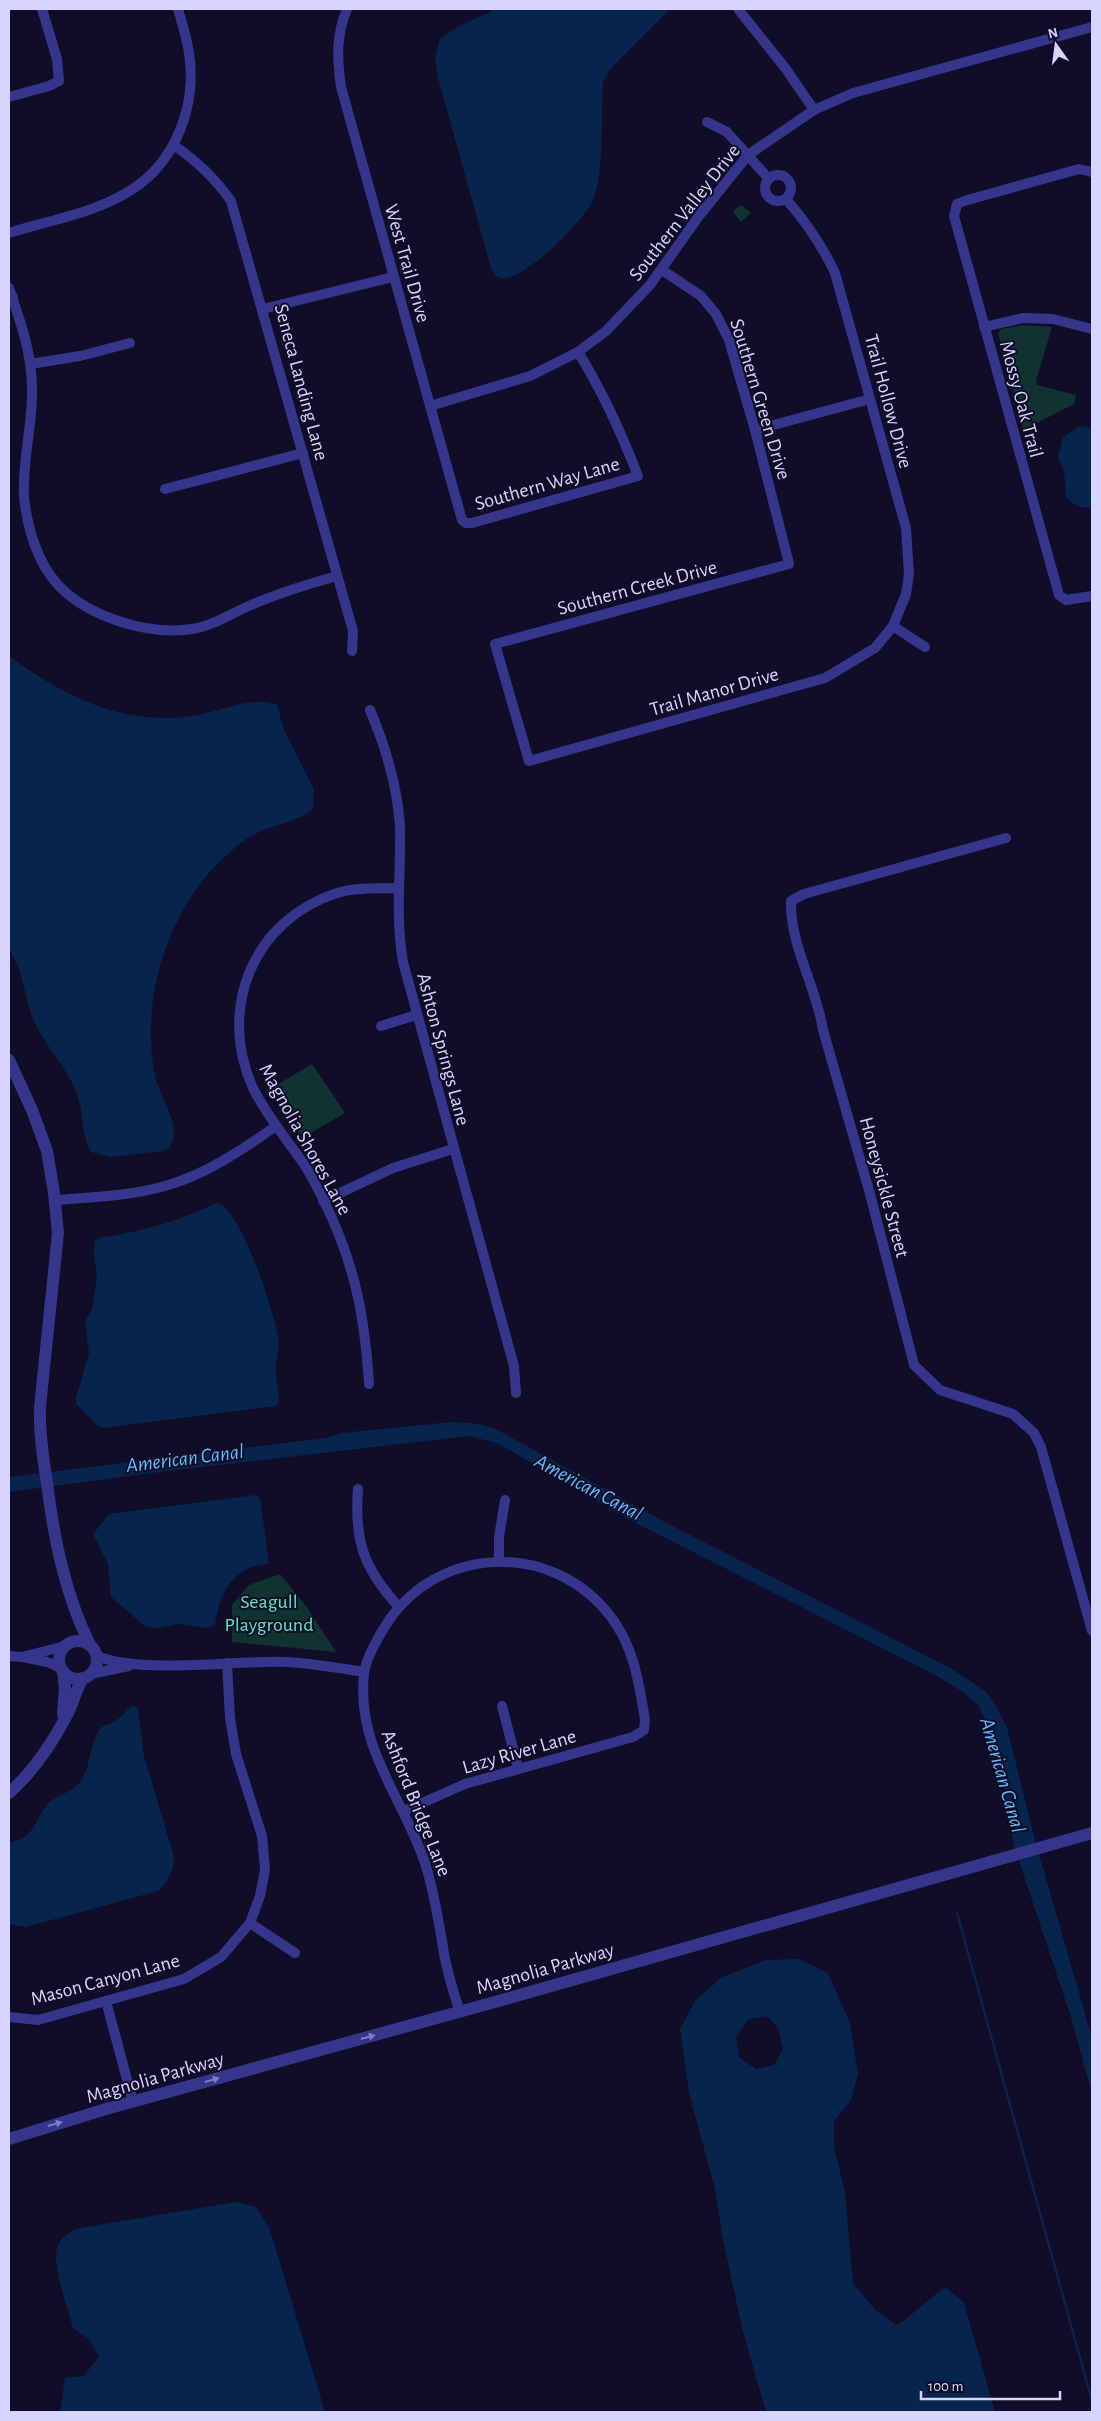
<svg xmlns="http://www.w3.org/2000/svg" width="1101" height="2421" font-family="'Alegreya Sans',sans-serif">
<style>
.green{fill:#103230}
.water{fill:#07244d;fill-rule:evenodd}
.lines{fill:none;stroke-linecap:round;stroke-linejoin:round}
.stream{stroke:#07244d;stroke-width:2.5}
.canal{stroke:#07244d;stroke-width:10}
.minor{stroke:#34358b;stroke-width:10}
.tertiary{stroke:#34358b;stroke-width:12}
.oneway{fill:#7d7dbf}
.labels{text-anchor:middle;stroke-width:4;stroke-linejoin:round;paint-order:stroke}
.street-label{font-size:20px;fill:#d7d4ff;stroke:#110d28}
.park-label{font-size:20px;fill:#55eabe;stroke:#110d28}
.water-label{font-size:21px;font-style:italic;fill:#62bdff;stroke:#110d28}
</style>
<rect width="100%" height="100%" fill="#110d28"/>
<g class="green">
<polygon points="741,205 751,213 741,222 733,212"/>
<polygon points="1023,325 1052,327 1036,381 1037,385 1076,395 1074,404 1037,423 1024,433 998,333 1001,329"/>
<polygon points="312,1064 345,1113 302,1138 270,1089"/>
<polygon points="280,1574 307,1607 336,1652 232,1642 232,1605 249,1585"/>
</g>
<g class="water">
<path d="M492,9h178l-60,60 -7,13c-2,31 1,88 -9,116 -7,20 -71,85 -93,80 -6,-1 -7,-5 -10,-10l-53,-190 -3,-18 5,-21 19,-13 31,-14z"/>
<path d="M1080,426l12,2v79c-12,2 -18,-2 -26,-10l-2,-25 -6,-16 5,-19z"/>
<path d="M9,656c55,40 112,70 183,60 26,-3 59,-21 85,-11l7,25 30,59 -1,20c-16,14 -45,16 -65,29 -74,51 -110,151 -93,238 5,24 28,48 15,71l-7,4 -53,6 -19,-5c-10,-18 -7,-37 -13,-55 -9,-28 -32,-49 -44,-76 -10,-24 -10,-50 -25,-72z"/>
<path d="M216,1203c23,-1 62,118 63,141 0,7 -3,15 -3,23 0,11 2,23 3,34l-3,5 -173,22 -5,-2 -22,-22v-6l13,-45 -4,-31 7,-13 5,-30 -3,-26 1,-12 4,-3c41,-6 81,-17 117,-35z"/>
<polygon points="452,1422 472,1423 494,1428 661,1520 952,1669 985,1691 996,1706 1007,1728 1036,1844 1092,2038 1092,2094 1071,2017 1014,1846 996,1741 978,1705 963,1692 937,1676 632,1521 497,1443 468,1436 167,1471 9,1492 9,1477 326,1438 342,1433"/>
<path d="M256,1495l4,4 9,64c-6,3 -14,2 -20,5 -23,12 -31,33 -34,57l-8,3 -29,-4 -21,4 -11,-1 -35,-30 -3,-33 -15,-30 16,-20z"/>
<path d="M131,1706h5l2,4 6,46 30,101c0,13 -6,25 -16,34l-132,36 -17,-3v-81c33,-8 24,-30 45,-44 9,-6 20,-8 26,-17 12,-16 8,-37 21,-54 4,-4 8,-3 13,-6 7,-4 12,-11 17,-16z"/>
<path d="M799,1959l29,14 22,50 8,51 -7,26 -17,21v26l11,45 8,91 22,27 22,15c18,-11 31,-27 49,-38l18,16 31,109h-229l-23,-80 -21,-97 -7,-46 -26,-96 -9,-64 15,-28 27,-24 44,-17zM767,2016l11,12 5,21 -9,16 -18,4 -17,-12 -3,-20 13,-18z"/>
<path d="M237,2202l19,5 13,20 56,185h-265l5,-34 19,-2 15,-20 -10,-17 -16,-11c-5,-18 -21,-63 -16,-80 3,-10 10,-14 18,-19z"/>
</g>
<g class="lines">
<polyline class="stream" points="957,1913 1092,2401"/>
<polyline class="canal" points="989,1719 1003,1773"/>
<g class="minor">
<path d="M347,9c-11,26 -10,50 -6,78l121,433 4,3h6l166,-47c-17,-44 -35,-84 -60,-124"/>
<polyline points="738,9 786,69 814,110"/>
<polyline points="9,97 49,86 59,81 57,59 42,9"/>
<polyline points="707,122 727,132 769,179"/>
<path d="M175,146c23,16 40,32 56,55l122,430 -1,20"/>
<polyline points="1092,172 1079,169 964,201 957,204 954,216 1059,595 1066,600 1092,596"/>
<circle cx="778" cy="188" r="13"/>
<path d="M9,233c40,-13 87,-20 122,-43 45,-28 66,-85 58,-137 -2,-15 -7,-30 -11,-44"/>
<path d="M662,270l39,26 15,18 13,26 26,90 34,134 -294,80 34,117 296,-83 50,-30 18,-22 13,-32 3,-20 -3,-46 -71,-255c-13,-28 -29,-51 -49,-74"/>
<path d="M9,288c12,35 24,68 23,106 0,34 -10,69 -8,102 3,31 13,67 35,90 30,31 90,50 133,43 21,-3 40,-16 59,-24 28,-12 57,-21 86,-29"/>
<polyline points="263,309 393,277"/>
<polyline points="984,327 1023,318 1053,319 1092,329"/>
<polyline points="30,364 80,356 130,343"/>
<polyline points="430,406 530,376 578,352 606,331 650,285 699,216 748,155 814,110 853,93 1092,27"/>
<polyline points="755,430 870,399"/>
<polyline points="165,489 303,453"/>
<polyline points="893,626 925,647"/>
<path d="M370,710c16,38 28,77 30,118 1,46 -5,88 3,134l111,404 2,27"/>
<path d="M1006,838l-202,56 -13,7c-1,45 25,84 32,129l47,164 44,171 26,25 73,24 21,19 7,14 51,184"/>
<polyline points="381,1026 416,1015"/>
<path d="M55,1200c36,-3 75,-4 110,-14 40,-11 77,-36 111,-60"/>
<polyline points="323,1201 393,1168 453,1149"/>
<path d="M369,1384c-4,-62 -12,-110 -38,-168 -8,-17 -17,-37 -28,-53 -17,-25 -37,-48 -50,-75 -36,-79 0,-168 84,-195 20,-6 40,-4 60,-5"/>
<path d="M358,1489c-4,52 6,80 41,118"/>
<polyline points="499,1561 499,1537 505,1500"/>
<path d="M96,1655c38,20 142,5 189,7 26,1 53,6 79,10"/>
<polyline points="9,1656 22,1657 65,1646"/>
<polyline points="23,1657 47,1662 61,1668"/>
<polyline points="90,1674 129,1666"/>
<polyline points="502,1706 518,1768"/>
<path d="M404,1811l61,-27 168,-47 11,-7 1,-10c-6,-37 -11,-73 -34,-103 -59,-78 -177,-72 -227,11 -8,14 -18,30 -20,46 -8,74 39,123 61,189 9,28 13,55 18,84 3,22 10,44 17,65"/>
<polyline points="250,1923 295,1953"/>
<polyline points="106,2001 133,2102"/>
<polyline points="9,2017 38,2020 184,1979 221,1957 250,1923 260,1896 265,1870 262,1836 236,1754 230,1718 227,1663"/>
</g>
<g class="tertiary">
<polyline points="9,298 12,297"/>
<path d="M9,1060l23,50 15,41 7,42 4,40 -18,174c-1,25 3,51 7,76 7,56 18,111 43,162"/>
<circle cx="78" cy="1660" r="19"/>
<polyline points="63,1714 65,1688 63,1671"/>
<path d="M9,1793c25,-22 44,-51 59,-80 6,-12 8,-24 15,-35"/>
<polyline points="9,2139 106,2109 495,2002 1092,1833"/>
</g>
</g>
<defs><path id="oneway-solid" d="M-6-.8H1V-3.2L6.5 0L1 3.2V.8H-6Z" transform="scale(1.25)"/></defs>
<g class="oneway">
<use href="#oneway-solid" transform="translate(368 2037) rotate(-15)"/>
<use href="#oneway-solid" transform="translate(212 2080) rotate(-16)"/>
<use href="#oneway-solid" transform="translate(55 2124) rotate(-16)"/>
</g>
<g class="labels">
<g class="street-label">
<text transform="translate(684 212) rotate(-52)" y="7">Southern Valley Drive</text>
<text transform="translate(408 263) rotate(74)" y="7">West Trail Drive</text>
<text transform="translate(302 382) rotate(75)" y="7">Seneca Landing Lane</text>
<text transform="translate(761 399) rotate(73)" y="7">Southern Green Drive</text>
<text transform="translate(1022 399) rotate(75)" y="7">Mossy Oak Trail</text>
<text transform="translate(889 401) rotate(75)" y="7">Trail Hollow Drive</text>
<text transform="translate(547 483) rotate(-16)" y="7">Southern Way Lane</text>
<text transform="translate(637 587) rotate(-15)" y="7">Southern Creek Drive</text>
<text transform="translate(714 691) rotate(-16)" y="7">Trail Manor Drive</text>
<text transform="translate(444 1049) rotate(75)" y="7">Ashton Springs Lane</text>
<text transform="translate(306 1139) rotate(61)" y="7">Magnolia Shores Lane</text>
<text transform="translate(885 1187) rotate(75)" y="7">Honeysickle Street</text>
<text transform="translate(519 1751) rotate(-16)" y="7">Lazy River Lane</text>
<text transform="translate(417 1803) rotate(68)" y="7">Ashford Bridge Lane</text>
<text transform="translate(545 1968) rotate(-16)" y="7">Magnolia Parkway</text>
<text transform="translate(105 1979) rotate(-15)" y="7">Mason Canyon Lane</text>
<text transform="translate(155 2077) rotate(-16)" y="7">Magnolia Parkway</text>
</g>
<g class="park-label">
<text x="269" y="1608">Seagull<tspan x="269" dy="23">Playground</tspan></text>
</g>
<g class="water-label">
<text transform="translate(185 1458) rotate(-7)" y="7">American Canal</text>
<text transform="translate(589 1487) rotate(28)" y="7">American Canal</text>
<text transform="translate(1003 1775) rotate(74)" y="7">American Canal</text>
</g>
</g>
<rect width="1101" height="2421" fill="none" stroke="#d7d4ff" stroke-width="20"/>
<g transform="translate(1056 45) rotate(346)" stroke="#110d28" stroke-width="4" paint-order="stroke">
<path d="M0-4L9 19L0 12L-9 19Z" fill="#d7d4ff"/>
<text y="-8" font-size="14" font-weight="bold" text-anchor="middle" fill="#d7d4ff">N</text>
</g>
<path d="M921 2391v8h139v-8" fill="none" stroke="#d7d4ff" stroke-width="2.5"/>
<text x="928" y="2391" font-size="15" fill="#d7d4ff" stroke="#110d28" stroke-width="4" paint-order="stroke">100 m</text>
</svg>
